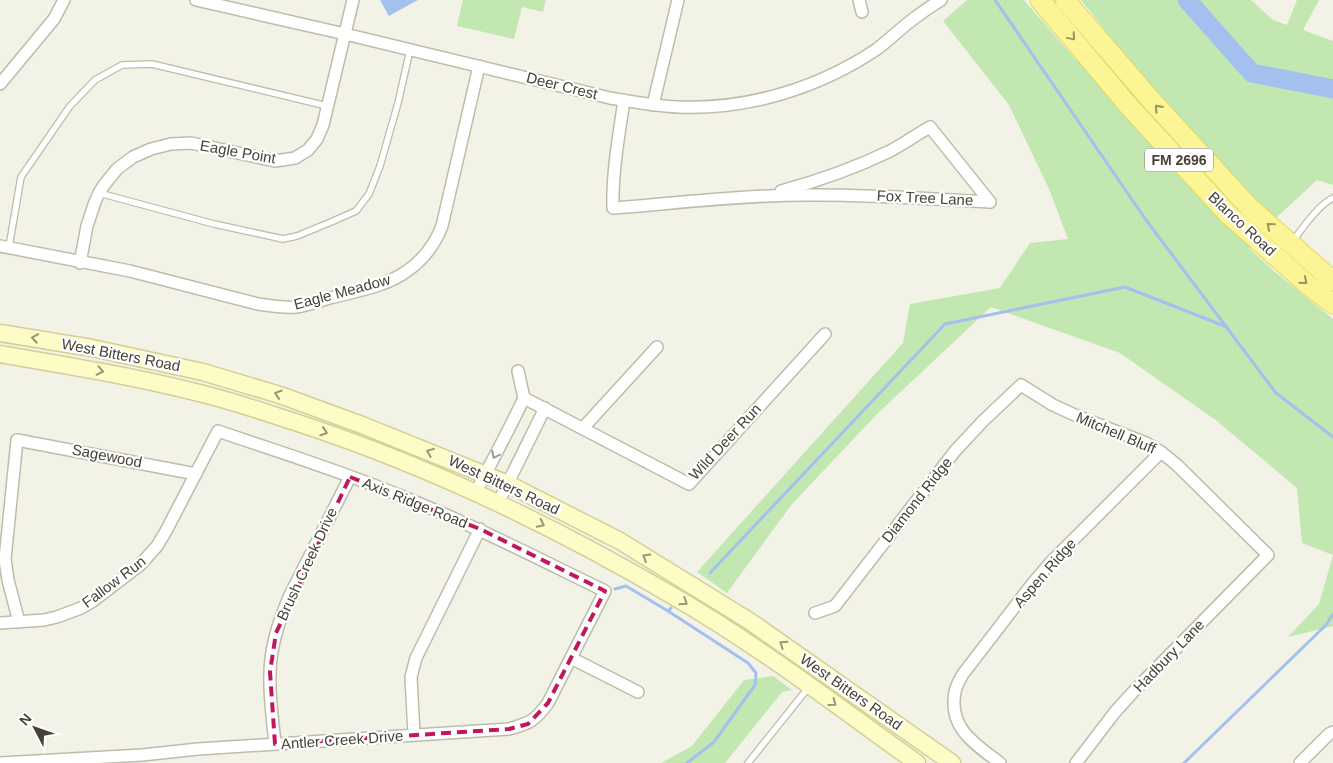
<svg xmlns="http://www.w3.org/2000/svg" width="1333" height="763" font-family="Helvetica,sans-serif">
<style>
.green{fill:#c2e7b0}
.water{fill:#a4c0ef}
.lines{fill:none;stroke-linecap:round;stroke-linejoin:round}
.stream{stroke:#a4c0ef;stroke-width:3}
.river{stroke:#a4c0ef;stroke-width:19}
.service-casing{stroke:#bebca9;stroke-width:8}
.minor-casing{stroke:#bebca9;stroke-width:14}
.secondary-casing{stroke:#d2cf97;stroke-width:19}
.primary-casing{stroke:#e1d766;stroke-width:21}
.service{stroke:#fff;stroke-width:5.5}
.minor{stroke:#fff;stroke-width:11}
.secondary{stroke:#fefcc6;stroke-width:16}
.primary{stroke:#fcf596;stroke-width:19}
.oneway{stroke:#989361}
.oneway2{stroke:#999677}
.oneway3{stroke:#999890}
.marked{fill:none;stroke:#c2185b;stroke-width:4;stroke-dasharray:10 6;stroke-linejoin:round}
.labels{text-anchor:middle;stroke-width:4.5;stroke-linejoin:round;paint-order:stroke}
.shield{fill:#fff;stroke:#7e7b72;stroke-width:1}
.shield-label{font-size:14px;font-weight:bold;fill:#464336}
.street-label{font-size:15px;fill:#464336;stroke:#fff}
</style>
<rect width="100%" height="100%" fill="#f3f2e7"/>
<g class="green">
<polygon points="463,0 546,0 543,12 522,7 514,39 457,26"/>
<polygon points="967,0 1024,0 1076,60 1106,31 1081,0 1251,0 1273,20 1287,25 1297,0 1319,0 1303,30 1333,41 1333,185 1317,180 1277,217 1249,248 1274,271 1333,319 1333,626 1288,637 1319,604 1333,555 1302,543 1297,488 1217,421 1120,353 991,307 877,414 792,504 727,593 697,572 903,343 910,304 1000,288 1030,243 1068,239 1049,189 1009,105 943,21"/>
<polygon points="773,676 792,690 782,692 725,763 661,763 692,746 744,680"/>
</g>
<polygon class="water" points="380,0 418,0 389,16"/>
<g class="lines">
<g class="stream">
<polyline points="995,0 1146,220 1276,393 1333,437"/>
<polyline points="710,573 945,324 1125,287 1227,327"/>
<polyline points="615,589 626,586 668,611"/>
<polyline points="671,608 668,611 748,663 756,673 755,685 714,742 687,763"/>
<polyline points="1184,763 1326,625 1333,614"/>
</g>
<polyline class="river" points="1187,0 1252,73 1333,89"/>
<g class="service-casing">
<g id="service">
<polyline points="99,193 214,224 283,239 297,236 331,222 356,211 369,194 380,166 398,103 410,50"/>
<path d="M1292,242c11,-14 25,-36 41,-44"/>
<polyline points="9,247 21,177 70,106 95,80 122,65 152,64 327,106"/>
<polyline points="748,763 808,688"/>
</g>
</g>
<g class="minor-casing">
<g id="minor">
<path d="M196,0l149,34 265,64c23,4 45,8 68,9 70,3 141,-19 199,-58 12,-9 23,-20 35,-29 9,-7 19,-14 29,-20"/>
<polyline points="859,0 862,12"/>
<polyline points="0,84 54,19 64,0"/>
<path d="M624,100c-5,36 -12,71 -11,108 65,-5 130,-13 194,-13 61,-1 122,4 183,7"/>
<polyline points="653,105 678,0"/>
<path d="M781,191c37,-10 74,-23 109,-40 13,-7 26,-16 40,-24l60,75"/>
<path d="M0,246l130,25 128,33c13,2 25,4 39,3 11,-2 22,-6 33,-9 26,-7 55,-11 77,-27 16,-11 28,-27 35,-45l37,-160"/>
<polyline points="80,263 87,226 95,202 99,193 104,185 117,169 133,157 151,149 171,144 191,143 275,161 295,158 308,150 317,139 323,125 353,0"/>
<polyline points="518,371 524,398 689,484 825,334"/>
<polyline points="583,428 657,347"/>
<path d="M476,492c16,-31 33,-62 48,-94"/>
<polyline points="498,503 545,408"/>
<polyline points="815,613 835,606 955,451 983,421 1021,385 1053,405 1077,416 1146,443 1161,452 1177,465 1268,555 1134,691 1115,712 1076,763"/>
<polyline points="19,622 8,580 5,559 17,440 196,474"/>
<path d="M0,623l44,-3 13,-3 24,-9 12,-7 47,-36 17,-19 9,-15 52,-100c61,21 123,40 183,65 70,28 136,62 204,95l-57,112c-13,18 -18,20 -39,26l-311,20 -56,6 -142,8"/>
<polyline points="571,658 638,692"/>
<polyline points="414,735 411,677 416,658 480,529"/>
<path d="M275,744c-2,-23 -6,-46 -5,-70 0,-28 9,-54 20,-79l60,-118"/>
<path d="M1000,763c-25,-19 -52,-35 -45,-71 1,-6 5,-13 8,-18l70,-91 17,-20 111,-111"/>
<polyline points="1300,763 1329,734 1333,732"/>
</g>
</g>
<g class="secondary-casing">
<g id="secondary">
<polyline points="0,333 92,348 203,372 280,395 362,425 508,484 620,541 751,622 952,763"/>
<path d="M0,354c65,11 131,22 195,38 35,8 69,20 103,31 131,43 256,103 375,173 85,49 164,110 244,167"/>
</g>
</g>
<g class="primary-casing">
<g id="primary">
<polyline points="1040,0 1127,104 1229,215 1308,285 1333,304"/>
<polyline points="1065,0 1151,100 1249,207 1333,281"/>
</g>
</g>
<use href="#service" class="service"/>
<use href="#minor" class="minor"/>
<use href="#secondary" class="secondary"/>
<use href="#primary" class="primary"/>
</g>
<defs><path id="oneway-chevron" d="M-2-3.5L2.5 0L-2 3.5" fill="none" stroke-width="1.6" stroke-linecap="round" stroke-linejoin="round" transform="scale(1.25)"/></defs>
<g class="oneway">
<use href="#oneway-chevron" transform="translate(1072 37) rotate(50)"/>
<use href="#oneway-chevron" transform="translate(1158 108) rotate(-132)"/>
<use href="#oneway-chevron" transform="translate(1270 226) rotate(-139)"/>
<use href="#oneway-chevron" transform="translate(1304 281) rotate(41)"/>
</g>
<g class="oneway2">
<use href="#oneway-chevron" transform="translate(35 338) rotate(-171)"/>
<use href="#oneway-chevron" transform="translate(100 371) rotate(12)"/>
<use href="#oneway-chevron" transform="translate(278 394) rotate(-162)"/>
<use href="#oneway-chevron" transform="translate(324 432) rotate(18)"/>
<use href="#oneway-chevron" transform="translate(430 452) rotate(-158)"/>
<use href="#oneway-chevron" transform="translate(541 524) rotate(26)"/>
<use href="#oneway-chevron" transform="translate(646 557) rotate(-149)"/>
<use href="#oneway-chevron" transform="translate(684 602) rotate(33)"/>
<use href="#oneway-chevron" transform="translate(783 644) rotate(-145)"/>
<use href="#oneway-chevron" transform="translate(833 703) rotate(36)"/>
</g>
<use class="oneway3" href="#oneway-chevron" transform="translate(495 455) rotate(116)"/>
<path class="marked" d="M350,477l130,52 125,62 -57,112 -20,21 -19,5 -234,15 -5,-72 6,-39z"/>
<g class="labels">
<rect class="shield" x="1145" y="148.5" width="68" height="23" rx="4"/>
<g class="shield-label">
<text x="1179" y="165">FM 2696</text>
</g>
<g class="street-label">
<text transform="translate(562 86) rotate(14)" y="5">Deer Crest</text>
<text transform="translate(238 152) rotate(10)" y="5">Eagle Point</text>
<text transform="translate(925 198) rotate(3)" y="5">Fox Tree Lane</text>
<text transform="translate(1242 224) rotate(43)" y="5">Blanco Road</text>
<text transform="translate(342 292) rotate(-15)" y="5">Eagle Meadow</text>
<text transform="translate(121 355) rotate(11)" y="5">West Bitters Road</text>
<text transform="translate(1116 433) rotate(23)" y="5">Mitchell Bluff</text>
<text transform="translate(725 442) rotate(-47)" y="5">Wild Deer Run</text>
<text transform="translate(107 456) rotate(11)" y="5">Sagewood</text>
<text transform="translate(504 485) rotate(25)" y="5">West Bitters Road</text>
<text transform="translate(917 500) rotate(-52)" y="5">Diamond Ridge</text>
<text transform="translate(415 503) rotate(22)" y="5">Axis Ridge Road</text>
<text transform="translate(307 564) rotate(-65)" y="5">Brush Creek Drive</text>
<text transform="translate(1045 573) rotate(-49)" y="5">Aspen Ridge</text>
<text transform="translate(114 582) rotate(-37)" y="5">Fallow Run</text>
<text transform="translate(1169 656) rotate(-46)" y="5">Hadbury Lane</text>
<text transform="translate(851 692) rotate(35)" y="5">West Bitters Road</text>
<text transform="translate(342 740) rotate(-4)" y="5">Antler Creek Drive</text>
</g>
</g>
<g transform="translate(35 728) rotate(311)" stroke="#ffffff" stroke-width="4" paint-order="stroke">
<path d="M0-4L9 19L0 12L-9 19Z" fill="#464336"/>
<text y="-8" font-size="14" font-weight="bold" text-anchor="middle" fill="#464336">N</text>
</g>
</svg>
